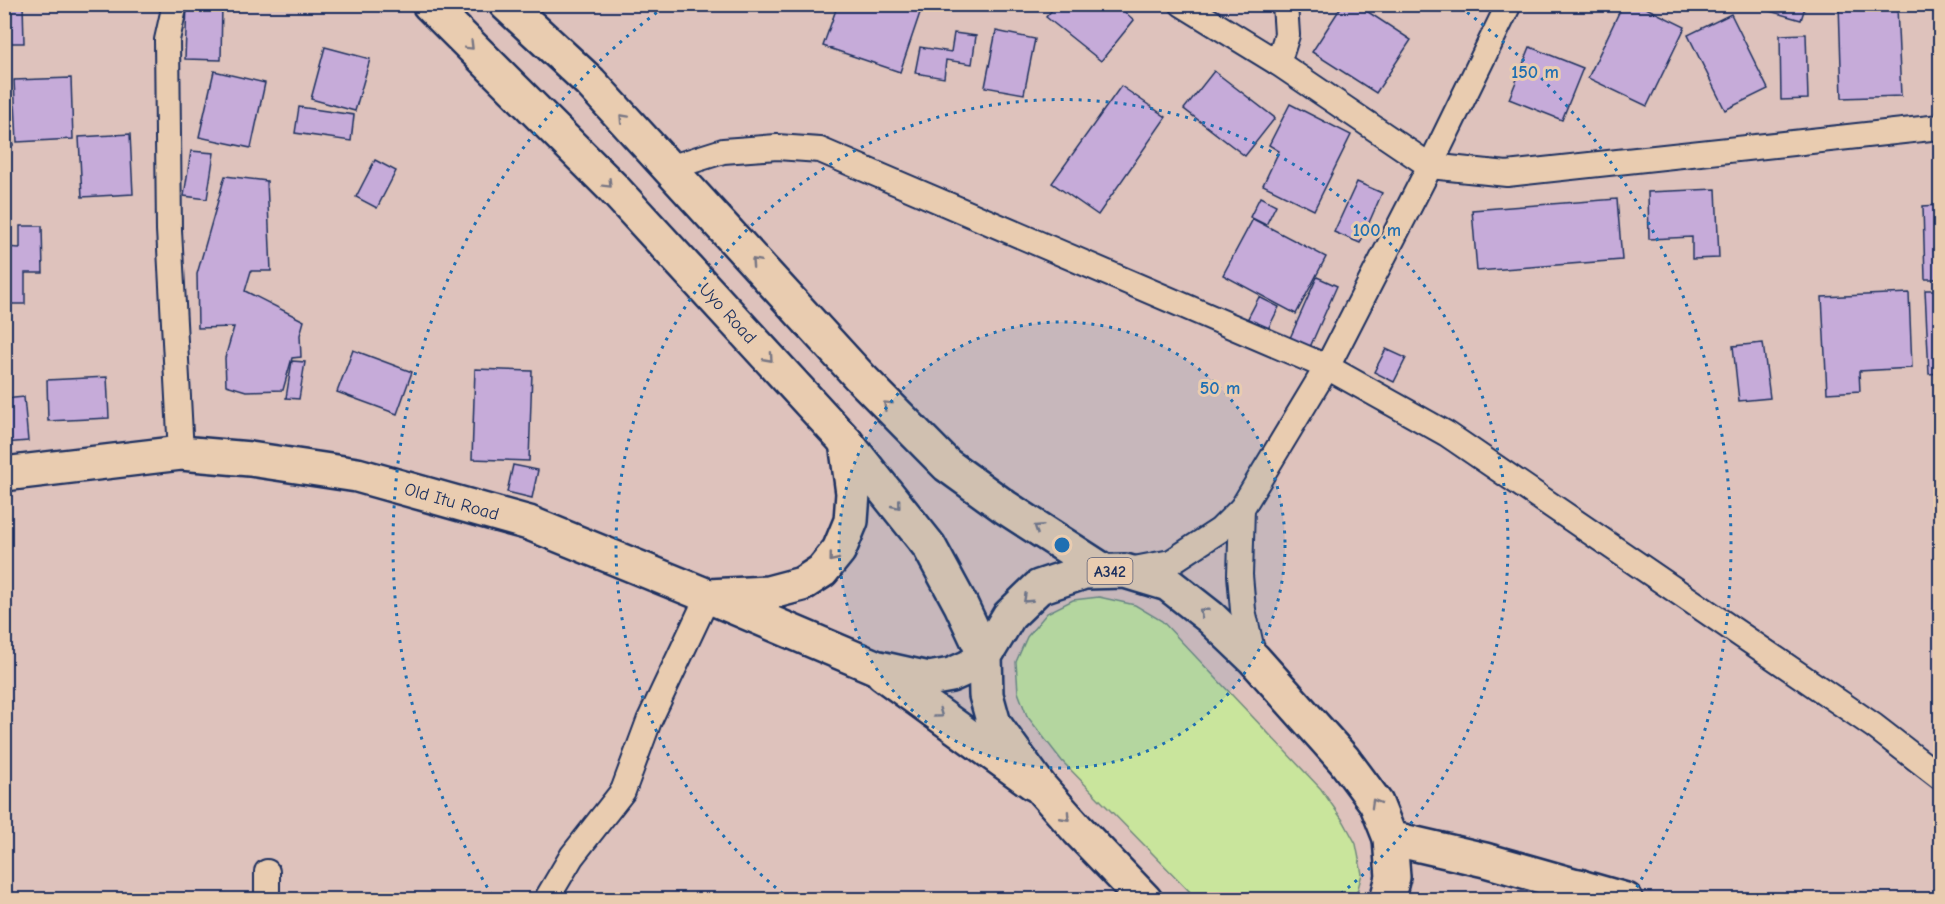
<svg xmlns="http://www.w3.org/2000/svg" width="1945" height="904" font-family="'Comic Neue',sans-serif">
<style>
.green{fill:#c9e59c;stroke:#728a7d;stroke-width:1.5}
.building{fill:#c6abd9;stroke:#1b2f5e;stroke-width:1.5}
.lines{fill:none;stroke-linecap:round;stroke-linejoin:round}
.street-casing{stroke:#1b2f5e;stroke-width:28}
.secondary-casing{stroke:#1b2f5e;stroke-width:38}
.highway-casing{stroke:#1b2f5e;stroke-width:38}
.street{stroke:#e9ccb0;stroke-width:24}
.secondary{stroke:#e9ccb0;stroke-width:33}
.highway{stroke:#e9ccb0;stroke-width:33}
.oneway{stroke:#787683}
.ring{fill:none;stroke:#1f6fb2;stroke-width:3;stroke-dasharray:3 6}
.labels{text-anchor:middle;stroke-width:6;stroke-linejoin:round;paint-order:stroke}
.shield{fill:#e9ccb0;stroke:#595e77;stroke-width:1.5}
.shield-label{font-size:16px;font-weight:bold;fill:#1b2f5e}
.street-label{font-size:18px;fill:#1b2f5e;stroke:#e9ccb0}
.centre{fill:#1f6fb2;stroke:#e9ccb0;stroke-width:3}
.ring-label{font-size:18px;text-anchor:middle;font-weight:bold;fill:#1f6fb2;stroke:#e9ccb0;stroke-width:6;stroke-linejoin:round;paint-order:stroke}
</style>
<rect width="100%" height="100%" fill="#dec2bc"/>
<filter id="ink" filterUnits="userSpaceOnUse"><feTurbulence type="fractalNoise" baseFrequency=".0167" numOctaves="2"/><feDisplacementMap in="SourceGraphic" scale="12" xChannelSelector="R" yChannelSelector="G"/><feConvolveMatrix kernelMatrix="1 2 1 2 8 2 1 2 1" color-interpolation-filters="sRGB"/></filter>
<g filter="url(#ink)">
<polygon class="green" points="1099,597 1135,605 1162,621 1321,789 1344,822 1356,844 1362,874 1355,899 1197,899 1062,761 1027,716 1018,692 1016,662 1027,637 1047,613 1073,600"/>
<g class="building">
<polygon points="4,4 23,4 24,43 4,43"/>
<polygon points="187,4 222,4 221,60 185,59"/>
<polygon points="838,4 923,4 900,72 823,46"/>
<polygon points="1057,4 1115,4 1134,20 1101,61 1046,17"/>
<polygon points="1343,4 1356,4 1411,40 1376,93 1312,52"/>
<polygon points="1623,4 1638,4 1685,27 1647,106 1588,78"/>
<polygon points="1745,4 1806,4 1801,20"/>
<polygon points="1839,4 1877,4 1878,7 1897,7 1901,96 1842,98"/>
<polygon points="1731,14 1768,89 1725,110 1688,35"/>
<polygon points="996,31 1035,39 1024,94 985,87"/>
<polygon points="954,33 976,36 972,64 946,60 944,78 915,73 920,47 951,52"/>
<polygon points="1806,34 1808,99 1781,100 1780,35"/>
<polygon points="325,47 370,59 355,111 311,99"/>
<polygon points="1530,47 1583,68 1562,120 1509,99"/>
<polygon points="214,71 265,83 251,148 199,137"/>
<polygon points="1214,71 1275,118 1245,156 1184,109"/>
<polygon points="71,78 73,139 17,142 14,80"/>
<polygon points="1121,86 1166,117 1098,215 1052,183"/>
<polygon points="4,93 7,93 13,145 4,146"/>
<polygon points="1290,104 1351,135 1314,210 1263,185 1279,151 1269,145"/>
<polygon points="299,107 354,115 351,141 295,133"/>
<polygon points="130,134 133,194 82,197 79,137"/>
<polygon points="191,151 214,153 207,199 184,196"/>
<polygon points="375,160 396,171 377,208 356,197"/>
<polygon points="225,176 267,181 271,271 251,271 245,291 304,321 300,335 301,357 292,358 283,390 246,391 226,385 225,358 234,327 198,328 197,274"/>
<polygon points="1357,182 1382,193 1360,243 1334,232"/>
<polygon points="1716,189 1719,258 1692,259 1692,237 1649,239 1648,192"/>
<polygon points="1260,197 1276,205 1266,225 1250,217"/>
<polygon points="1617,199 1622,260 1477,271 1472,210"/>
<polygon points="1940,205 1940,279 1925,279 1923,206"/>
<polygon points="1253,219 1326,257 1296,314 1223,275"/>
<polygon points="20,226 42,226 43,273 25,273 25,304 4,304 4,247 20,248"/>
<polygon points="1317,277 1337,286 1310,347 1290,338"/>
<polygon points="1925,290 1940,290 1940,373 1929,374"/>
<polygon points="1909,293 1912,368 1859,371 1860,391 1827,393 1822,297"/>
<polygon points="1259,297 1279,307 1266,333 1246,322"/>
<polygon points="1763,343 1770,398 1739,401 1733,346"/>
<polygon points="1386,349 1406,358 1394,382 1374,372"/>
<polygon points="353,350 412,372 397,414 337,392"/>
<polygon points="292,361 305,362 299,399 286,398"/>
<polygon points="475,369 532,371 529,461 472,459"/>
<polygon points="107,377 109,418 48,421 47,380"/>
<polygon points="24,397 28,441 4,443 4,399"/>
<polygon points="513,465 538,470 532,498 507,492"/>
</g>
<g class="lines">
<g class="street-casing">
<g id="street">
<polyline points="175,4 167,40 169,230 181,453"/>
<polyline points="1182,4 1278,63 1430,166 1507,174 1940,127"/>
<polyline points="1278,63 1287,35 1285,4"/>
<polyline points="669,168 723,151 777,147 820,150 1327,367 1447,434 1874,726 1940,777"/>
<polyline points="1242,508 1240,575 1243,610 1254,659"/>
<polyline points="1129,570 1171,562 1220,530 1242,508 1327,367 1430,166 1509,4"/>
<polyline points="267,872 267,900"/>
<polyline points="546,900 572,856 623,791 649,721 708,596"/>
</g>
</g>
<g class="secondary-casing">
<g id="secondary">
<path id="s1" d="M4,474l177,-21 69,6 107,16 172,48 179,73 167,71 54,12 22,-4 18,-8 16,-11"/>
<polyline points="883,674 1033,783"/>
<polyline points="1390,838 1485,860 1626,900"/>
</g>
</g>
<g class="highway-casing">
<g id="highway">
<path id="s2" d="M429,4l184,184 233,254 83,104 32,59 24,51"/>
<polyline points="506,4 590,82 860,377 947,465 1005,507 1104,571"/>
<polyline points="708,596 768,593 802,584 822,571 839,550 851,521 853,493 846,442"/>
<polyline points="1145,900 1078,830 1040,787 994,724 986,695 985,656 1009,616 1039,587 1084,572 1125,571 1168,584 1210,617 1254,659 1344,760 1376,803 1390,838 1393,877 1387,900"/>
<polyline points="1553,900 1579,886"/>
</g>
</g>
<use href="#street" class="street"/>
<use href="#secondary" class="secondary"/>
<use href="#highway" class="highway"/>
</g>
<defs><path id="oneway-chevron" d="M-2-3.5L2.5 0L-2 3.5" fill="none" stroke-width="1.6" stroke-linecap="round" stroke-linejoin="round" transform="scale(1.5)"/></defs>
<g class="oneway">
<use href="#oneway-chevron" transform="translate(470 46) rotate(45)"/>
<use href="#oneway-chevron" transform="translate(623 118) rotate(-133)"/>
<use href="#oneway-chevron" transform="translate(608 184) rotate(45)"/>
<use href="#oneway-chevron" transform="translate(755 262) rotate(-132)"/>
<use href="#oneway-chevron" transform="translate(769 358) rotate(48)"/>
<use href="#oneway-chevron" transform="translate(887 405) rotate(-135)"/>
<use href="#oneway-chevron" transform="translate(897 505) rotate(51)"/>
<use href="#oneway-chevron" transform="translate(1038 528) rotate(-147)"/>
<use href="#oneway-chevron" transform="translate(833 558) rotate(129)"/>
<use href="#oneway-chevron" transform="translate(1027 599) rotate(137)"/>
<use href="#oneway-chevron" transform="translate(1203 612) rotate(-142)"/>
<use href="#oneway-chevron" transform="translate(939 714) rotate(36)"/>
<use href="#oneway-chevron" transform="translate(1375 803) rotate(-120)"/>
<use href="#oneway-chevron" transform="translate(1066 817) rotate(48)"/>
</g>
</g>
<circle cx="1062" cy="545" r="223" fill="#1f6fb2" fill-opacity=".12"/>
<g class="ring">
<circle cx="1062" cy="545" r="223"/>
<path d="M790 899A446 446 0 1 1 1334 899"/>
<path d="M492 895A669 669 0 0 1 664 7M1460 7A669 669 0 0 1 1632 895"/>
</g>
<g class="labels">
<rect class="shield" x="1087.5" y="558" width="45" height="26" rx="4.5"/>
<g class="shield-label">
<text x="1110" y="577">A342</text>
</g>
<g class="street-label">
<text dy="6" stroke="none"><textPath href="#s2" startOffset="430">Uyo Road</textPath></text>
<text dy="6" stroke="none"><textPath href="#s1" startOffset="454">Old Itu Road</textPath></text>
</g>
</g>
<circle cx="1062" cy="545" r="9" class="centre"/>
<g class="ring-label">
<text x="1535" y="78">150 m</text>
<text x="1377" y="236">100 m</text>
<text x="1220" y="394">50 m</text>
</g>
<rect width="1945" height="904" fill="none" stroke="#e9ccb0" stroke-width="24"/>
<rect x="12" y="12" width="1921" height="880" fill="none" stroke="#1b2f5e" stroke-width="2" filter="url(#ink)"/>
</svg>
